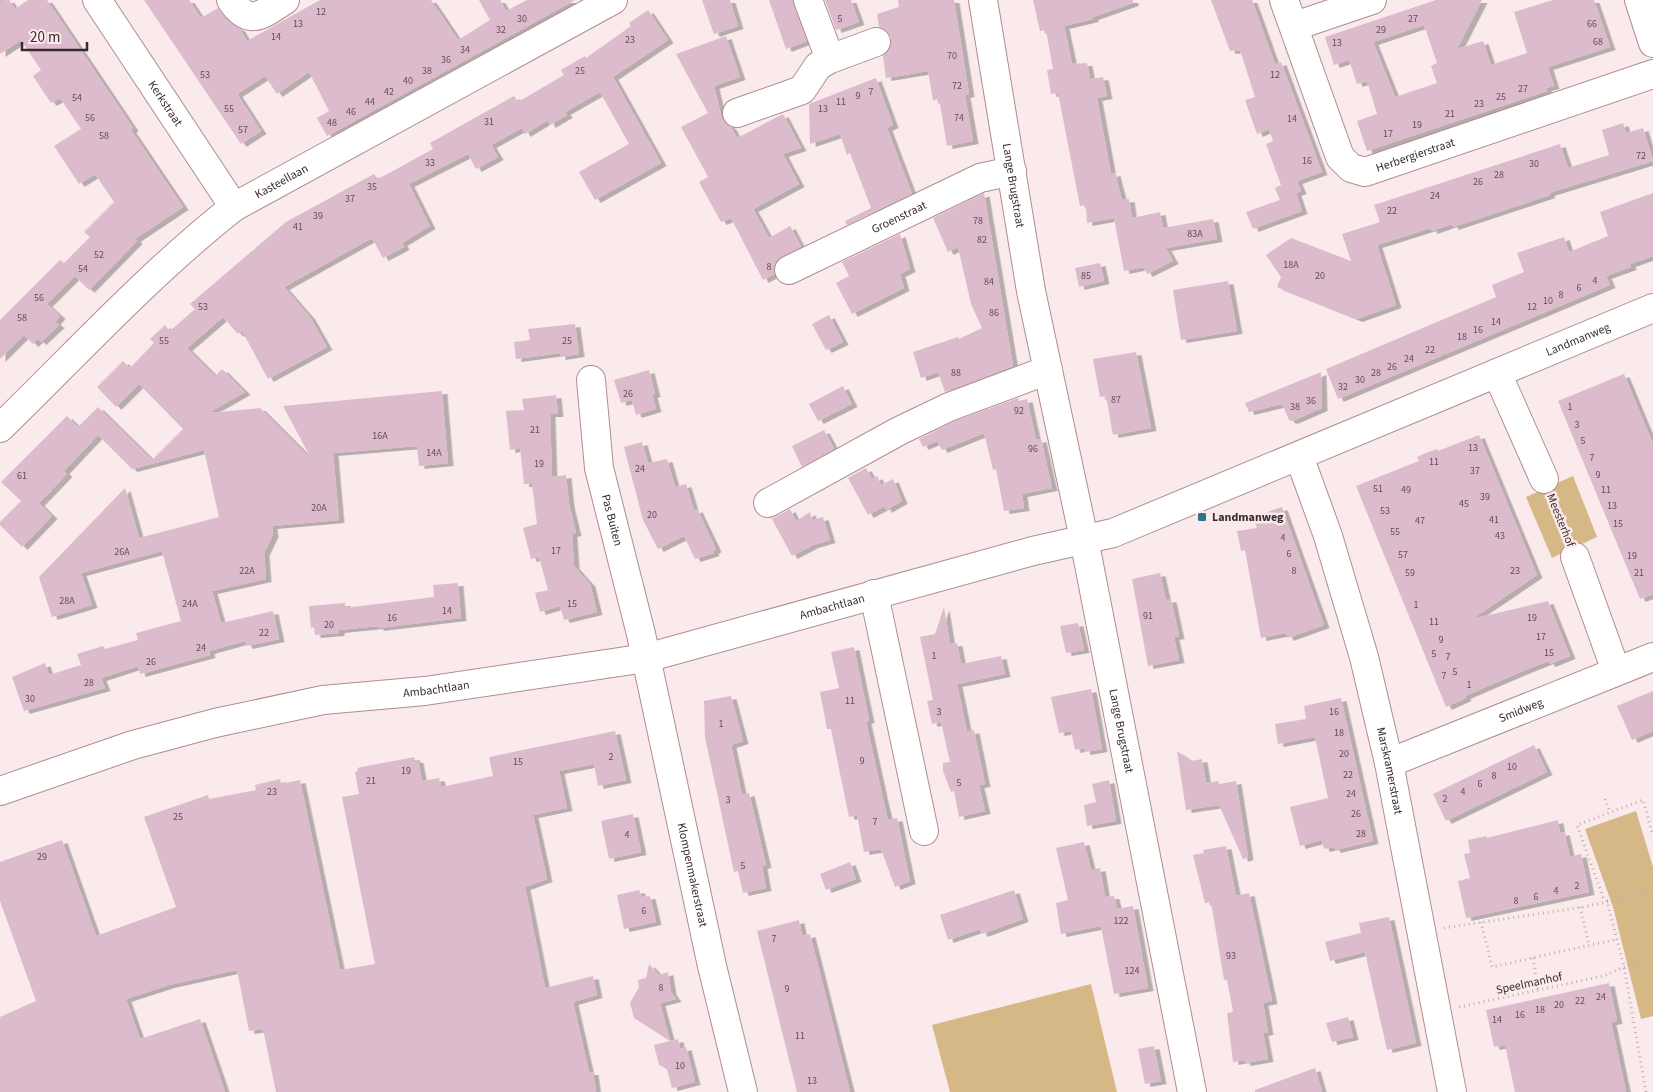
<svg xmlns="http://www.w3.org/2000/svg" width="1653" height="1092" font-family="'Source Sans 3',sans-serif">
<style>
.green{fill:#d6b786}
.building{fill:#dcbbcc;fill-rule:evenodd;filter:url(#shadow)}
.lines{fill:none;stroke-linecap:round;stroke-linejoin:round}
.minor-casing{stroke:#b08d8e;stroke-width:30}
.path{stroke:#bfafb0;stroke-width:3;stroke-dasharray:1 4;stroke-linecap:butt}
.minor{stroke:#fff;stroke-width:28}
.poi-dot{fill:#327286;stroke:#faeaeb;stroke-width:2}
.labels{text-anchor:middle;stroke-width:5;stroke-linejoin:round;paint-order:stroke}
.number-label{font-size:10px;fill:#624f54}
.street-label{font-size:12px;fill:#3a2b2c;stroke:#faeaeb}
.poi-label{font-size:12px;font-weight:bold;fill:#3a2b2c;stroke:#faeaeb;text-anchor:start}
</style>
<defs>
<filter id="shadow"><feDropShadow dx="5.5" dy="3" stdDeviation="0" flood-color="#0004"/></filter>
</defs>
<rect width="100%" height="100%" fill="#faeaeb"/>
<g class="green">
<polygon points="1573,476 1597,537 1552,558 1526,497"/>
<polygon points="1636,811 1653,867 1653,1016 1641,1019 1613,907 1585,829"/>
<polygon points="1091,984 1117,1092 950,1092 932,1025"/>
</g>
<g class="building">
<polygon points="0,0 9,0 15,9 28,0 47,0 133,128 131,130 183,207 135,239 137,241 89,290 75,276 47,304 60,316 55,322 59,325 41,342 38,339 33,344 24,335 0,359 0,320 60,260 64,263 90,237 84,232 114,202 95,174 79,184 54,146 81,129 60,98 51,103 33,76 41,70 21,40 0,54"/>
<polygon points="144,0 189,0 201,18 218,8 228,21 240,29 247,41 320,0 431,0 458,40 490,20 479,0 500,0 506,11 527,0 575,0 327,136 317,118 329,111 309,72 277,94 265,76 237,94 261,131 241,144"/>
<polygon points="702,0 730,0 738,26 714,34"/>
<polygon points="769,0 793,0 807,41 786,49"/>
<polygon points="825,0 851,0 859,22 836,30"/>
<polygon points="898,0 954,0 969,94 965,95 973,141 947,146 939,98 933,101 928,71 886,78 883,56 891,45 891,37 886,30 879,27 877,14 899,7"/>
<polygon points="1033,0 1133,0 1133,3 1093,17 1093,19 1064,26 1072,64 1087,63 1090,79 1103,77 1107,96 1097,98 1111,174 1115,173 1122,200 1129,199 1132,218 1160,212 1163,228 1213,219 1217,239 1166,248 1173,261 1147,274 1143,267 1124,271 1114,218 1087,223 1086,205 1080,206 1058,93 1051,94 1047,70 1053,69 1046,30 1040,31"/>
<polygon points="1211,0 1252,0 1275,64 1281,62 1322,172 1297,181 1301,191 1296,193 1302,211 1253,229 1246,212 1280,200 1275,188 1281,185 1266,144 1273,141 1269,129 1257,134 1245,100 1255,97 1240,50 1230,51"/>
<path d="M1436,0h46l-25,49 26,-8 8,24 36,-12 -13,-41 39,-12h41l16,47 -62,20 6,19 -8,2 1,3 -180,60 -10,-30 20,-7 -10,-33 -10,3 -8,-24 -15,5 -9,-28zM1424,25l13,38 -6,3 6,17 -42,14 -22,-55z"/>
<polygon points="648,10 668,40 613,77 661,163 595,200 579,172 629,144 600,92 565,112 567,115 550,125 548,120 525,134 522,128 491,145 498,157 476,169 468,154 409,184 430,226 402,243 404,247 383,258 372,238 284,287 310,317 327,347 268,379 242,331 238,334 223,317 187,348 215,376 222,369 245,392 208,413 260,408 312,460 283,406 442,391 448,463 419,466 417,446 333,453 339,520 272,526 273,534 264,553 266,579 212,591 221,623 273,611 279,639 247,646 245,641 209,651 210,655 140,674 138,666 101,678 105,688 24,711 12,677 45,663 49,675 81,665 77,654 103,646 105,649 138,640 136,633 181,621 162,551 81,573 92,605 52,617 39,577 125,488 139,538 219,517 204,450 132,469 98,435 64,471 67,474 39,503 52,516 22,547 0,525 0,522 21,501 1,482 67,416 78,427 98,407 152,460 183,429 139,384 116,407 97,387 123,361 130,368 154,343 150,339 165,325 170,331 195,309 190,304 286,222 374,174 378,179 402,166 433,149 430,143 514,96 518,102 564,75 561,70 585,56 586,58 631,26 629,23"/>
<polygon points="726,36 740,77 714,86 722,119 731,127 737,138 783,114 801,148 783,154 799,184 753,209 769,238 790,226 801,247 776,261 774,274 763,280 731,218 721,222 699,182 708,177 681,127 708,113 676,54"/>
<polygon points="876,78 893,125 887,128 912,194 847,225 845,221 871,208 850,153 847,155 840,134 810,144 809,104"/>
<polygon points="1623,123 1626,133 1643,128 1653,161 1549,193 1550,195 1453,227 1452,224 1432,231 1431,228 1377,245 1396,305 1357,319 1277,287 1281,277 1266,255 1291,238 1351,261 1342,234 1380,222 1374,205 1560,144 1568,168 1609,155 1602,130"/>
<polygon points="984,193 1013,366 945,392 938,372 921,378 913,352 958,337 959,339 982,328 971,304 958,247 948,252 933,218"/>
<polygon points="1653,193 1653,256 1630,264 1631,267 1606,276 1610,285 1338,399 1326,369 1496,297 1492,285 1524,272 1517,253 1564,237 1569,252 1608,236 1600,212"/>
<polygon points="900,234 910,269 900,274 904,288 852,314 836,283 849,276 842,262"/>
<polygon points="1100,263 1104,281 1079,287 1075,268"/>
<polygon points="1228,281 1237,331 1181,340 1173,290"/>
<polygon points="829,315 843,342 826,350 812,324"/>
<polygon points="575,324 579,354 560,357 560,353 516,359 514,342 530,340 528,329"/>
<polygon points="1136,352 1151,428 1113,435 1106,396 1100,397 1093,359"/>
<polygon points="649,370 655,394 652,395 656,409 636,415 632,400 621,403 614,380"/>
<polygon points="1321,372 1322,408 1292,421 1289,420 1282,404 1249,412 1245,403"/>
<polygon points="1624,374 1653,444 1653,594 1640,599 1558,401"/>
<polygon points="843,386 852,404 818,421 809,404"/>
<polygon points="556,395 558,414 550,414 552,477 566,475 569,504 576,533 572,534 574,566 590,584 597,612 564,620 560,606 540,612 535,593 548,590 539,557 531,559 523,528 537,524 532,484 524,484 520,448 510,450 506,411 524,410 522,399"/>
<polygon points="1018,398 1019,401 1027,399 1036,440 1041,439 1052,488 1022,494 1024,508 1004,511 996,469 993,470 984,433 942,450 937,441 923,447 919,439 955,421"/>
<polygon points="824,430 834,449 802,467 792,446"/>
<polygon points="1479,435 1537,575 1472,619 1548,601 1570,656 1550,664 1548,661 1516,674 1465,696 1466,698 1446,707 1356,486 1419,461 1417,457 1426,453 1437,449 1438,451"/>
<polygon points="642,442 648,463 667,459 675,487 686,484 694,511 697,509 716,549 713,551 714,553 695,559 684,536 658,549 643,520 624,447"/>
<polygon points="866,468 872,479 877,476 881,485 893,479 902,501 886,510 885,506 868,515 848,478"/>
<polygon points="1282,507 1324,625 1288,638 1286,633 1261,638 1245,550 1241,551 1237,531 1257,528 1253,517"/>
<polygon points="790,509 796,521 810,512 812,520 823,517 830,540 813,545 792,556 772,519"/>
<polygon points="1160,573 1166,600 1171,599 1179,636 1174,637 1179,660 1148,666 1132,579"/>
<polygon points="458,583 461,618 378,628 378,626 339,630 339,633 315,635 314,627 311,628 309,606 345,603 345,608 434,597 433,585"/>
<polygon points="944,607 950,644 957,643 961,664 1001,656 1005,674 957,684 967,732 974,730 985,784 979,785 985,811 959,817 954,791 951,792 943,771 943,763 950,762 941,722 932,724 927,701 933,700 920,637 935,634"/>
<polygon points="1078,623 1084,650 1066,653 1060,626"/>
<polygon points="854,647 869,720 866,721 883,799 888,820 897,818 910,881 895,887 881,849 864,852 857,815 849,817 831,729 827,729 820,692 839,688 831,652"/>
<polygon points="1091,689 1102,749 1085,752 1084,748 1075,750 1071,731 1059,733 1051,697"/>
<polygon points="1653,691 1653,731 1632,740 1617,706"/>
<polygon points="731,696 743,741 731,745 742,795 749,793 766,865 762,866 766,888 743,893 738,871 734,872 705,737 704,701"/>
<polygon points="1341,698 1373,841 1335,850 1334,847 1324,849 1322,840 1300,846 1290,807 1328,798 1315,737 1278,744 1275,724 1306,719 1304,706"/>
<polygon points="615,731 626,780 598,786 594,764 559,771 567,808 533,815 547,879 525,887 545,988 593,976 597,995 573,1002 589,1072 593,1072 596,1092 276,1092 263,1029 249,1031 237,970 169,985 126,999 140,1039 200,1019 225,1092 0,1092 0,1017 36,1001 0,901 0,862 62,840 96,936 176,907 144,817 208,795 209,799 256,790 255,785 280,779 281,784 300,780 340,970 375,964 342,797 359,794 355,772 358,771 357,768 414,757 415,760 418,760 422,781 439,778 441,787 493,776 489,757"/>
<polygon points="1534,745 1547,772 1446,821 1433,794"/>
<polygon points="1177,751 1191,761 1202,759 1206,783 1218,781 1219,784 1236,781 1248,857 1243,859 1219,805 1186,810"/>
<polygon points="1109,780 1116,821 1087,826 1084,805 1096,802 1092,784"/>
<polygon points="633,814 641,852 609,859 601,821"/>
<polygon points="1558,820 1560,833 1564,832 1570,857 1581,854 1589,892 1466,918 1458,881 1470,878 1464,854 1470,853 1468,840 1487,836 1487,838"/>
<polygon points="1084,842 1091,870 1100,868 1105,897 1114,896 1117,909 1133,906 1148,988 1114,994 1101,926 1061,934 1056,903 1068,900 1056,848"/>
<polygon points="1226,846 1236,896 1249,893 1272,1001 1263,1003 1268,1032 1263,1033 1268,1059 1245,1063 1244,1060 1233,1062 1227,1013 1233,1012 1227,980 1224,980 1211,902 1205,903 1193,855 1204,853 1203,850"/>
<polygon points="850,862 856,879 826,890 820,874"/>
<polygon points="639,890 642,897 650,896 656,922 624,929 617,895"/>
<polygon points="1014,890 1023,919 982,934 980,929 948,940 940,915"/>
<polygon points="1389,917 1416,1043 1387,1050 1365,952 1330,961 1325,942 1361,933 1359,923"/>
<polygon points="799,920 802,936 810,934 850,1092 797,1092 757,931"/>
<polygon points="649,964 659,975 668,972 671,992 676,999 660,1003 670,1041 634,1018 630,1003 639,987 638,980 646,978"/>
<polygon points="1609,983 1617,1021 1611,1022 1626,1092 1515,1092 1505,1045 1494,1047 1486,1010"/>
<polygon points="1348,1017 1353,1037 1332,1042 1326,1023"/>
<polygon points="678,1039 680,1049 686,1047 695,1082 672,1088 667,1069 659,1065 654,1045"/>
<polygon points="1154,1046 1161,1081 1145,1084 1138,1049"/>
<polygon points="1315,1068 1322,1092 1255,1092 1255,1090"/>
</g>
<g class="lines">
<g class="minor-casing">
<g id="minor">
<path id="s1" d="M97,0l137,207"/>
<path d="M231,0c18,28 32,14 54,0"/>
<polyline points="808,0 830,59"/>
<path id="s2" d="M983,0l48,291 53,248 108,553"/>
<path id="s3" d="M1284,0l56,157 11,11 14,4 288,-98"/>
<polyline points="1639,0 1653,43"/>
<polyline points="1295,26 1372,0"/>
<polyline points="737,113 802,90 818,66 830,59 876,42"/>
<path id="s4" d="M789,270l191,-92 32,-7"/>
<polyline points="1497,373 1544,479"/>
<path id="s5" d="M591,380l8,88 42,166 71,332 31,126"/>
<path id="s6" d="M0,428c76,-74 150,-155 234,-221l379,-207"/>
<path id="s7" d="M1299,456l29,80 36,121 25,106 63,329"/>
<polyline points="768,503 899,431 949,407 1048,370"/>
<polyline points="1575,557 1616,671"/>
<polyline points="874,594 924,831"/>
<path id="s8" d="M1389,763l264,-106"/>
<path id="s9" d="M0,791l133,-46 82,-22 108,-23 102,-9 221,-33 387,-107 80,-18 540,-225"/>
</g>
</g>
<g class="path">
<polyline points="0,1 1,0"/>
<polyline points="1552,500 1567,536"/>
<polyline points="1605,799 1610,812"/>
<polyline points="1580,907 1589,945"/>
<polyline points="1481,922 1492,967 1617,939"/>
<polyline points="1444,928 1583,907 1653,892"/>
<polyline points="1533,958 1538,990"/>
<polyline points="1459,1007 1603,976 1624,967 1653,962"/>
<polyline points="1646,1092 1624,967 1607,901 1603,897 1577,825 1643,800 1653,836"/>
</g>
<use href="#minor" class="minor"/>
</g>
<rect class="poi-dot" x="1197" y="512" width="10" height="10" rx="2.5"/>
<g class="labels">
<g class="number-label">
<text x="321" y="15">12</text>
<text x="522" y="22">30</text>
<text x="840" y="22">5</text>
<text x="1413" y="22">27</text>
<text x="298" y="27">13</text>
<text x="1592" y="27">66</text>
<text x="501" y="33">32</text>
<text x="1381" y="33">29</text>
<text x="276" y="40">14</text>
<text x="630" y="43">23</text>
<text x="1598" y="45">68</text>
<text x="1337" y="46">13</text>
<text x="465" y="53">34</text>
<text x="952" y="59">70</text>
<text x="446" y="63">36</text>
<text x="427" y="74">38</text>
<text x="580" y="74">25</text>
<text x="205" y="78">53</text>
<text x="1275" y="78">12</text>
<text x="408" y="84">40</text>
<text x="957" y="89">72</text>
<text x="1523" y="92">27</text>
<text x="389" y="95">42</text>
<text x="871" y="95">7</text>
<text x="858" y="99">9</text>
<text x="1501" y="100">25</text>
<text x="77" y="101">54</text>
<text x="370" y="105">44</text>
<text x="841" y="105">11</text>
<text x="1479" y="107">23</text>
<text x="229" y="112">55</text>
<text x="823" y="112">13</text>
<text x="351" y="115">46</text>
<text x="1450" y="117">21</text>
<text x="90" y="121">56</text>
<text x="959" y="121">74</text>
<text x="1292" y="122">14</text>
<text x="489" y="125">31</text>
<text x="332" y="126">48</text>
<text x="1417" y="128">19</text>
<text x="243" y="133">57</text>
<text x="1388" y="137">17</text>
<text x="104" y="139">58</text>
<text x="1641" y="159">72</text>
<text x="1307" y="164">16</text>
<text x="430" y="166">33</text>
<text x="1534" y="167">30</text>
<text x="1499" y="178">28</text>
<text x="1478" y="185">26</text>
<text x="372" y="190">35</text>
<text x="1435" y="199">24</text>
<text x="350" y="202">37</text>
<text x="1392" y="214">22</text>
<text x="318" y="219">39</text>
<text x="978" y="224">78</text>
<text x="298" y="230">41</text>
<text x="1195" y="237">83A</text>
<text x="982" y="243">82</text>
<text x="99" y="258">52</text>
<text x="1291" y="268">18A</text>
<text x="769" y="270">8</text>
<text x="83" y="272">54</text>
<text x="1086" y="279">85</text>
<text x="1320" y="279">20</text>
<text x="1595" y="284">4</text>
<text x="989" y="285">84</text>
<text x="1579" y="291">6</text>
<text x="1561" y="298">8</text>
<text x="39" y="301">56</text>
<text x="1548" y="304">10</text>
<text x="203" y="310">53</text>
<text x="1532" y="310">12</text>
<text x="994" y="316">86</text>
<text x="22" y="321">58</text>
<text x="1496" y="325">14</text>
<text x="1478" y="333">16</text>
<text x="1462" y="340">18</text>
<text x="164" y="344">55</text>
<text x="567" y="344">25</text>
<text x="1430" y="353">22</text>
<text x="1409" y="362">24</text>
<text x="1392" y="370">26</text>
<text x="956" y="376">88</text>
<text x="1376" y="376">28</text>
<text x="1360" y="383">30</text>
<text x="1343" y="390">32</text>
<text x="628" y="397">26</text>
<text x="1116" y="403">87</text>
<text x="1311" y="404">36</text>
<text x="1295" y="410">38</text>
<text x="1570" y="410">1</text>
<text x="1019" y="414">92</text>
<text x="1577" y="428">3</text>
<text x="535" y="433">21</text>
<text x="380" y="439">16A</text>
<text x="1583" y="444">5</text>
<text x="1473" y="451">13</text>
<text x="1033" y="452">96</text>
<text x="434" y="456">14A</text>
<text x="1592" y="461">7</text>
<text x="1434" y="465">11</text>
<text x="539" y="467">19</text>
<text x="640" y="472">24</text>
<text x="1475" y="474">37</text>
<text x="1598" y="478">9</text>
<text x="22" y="479">61</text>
<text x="1378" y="492">51</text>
<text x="1406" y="493">49</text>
<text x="1606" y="493">11</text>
<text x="1485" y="500">39</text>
<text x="1464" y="507">45</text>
<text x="1612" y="509">13</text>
<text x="319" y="511">20A</text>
<text x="1385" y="514">53</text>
<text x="652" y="518">20</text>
<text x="1494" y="523">41</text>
<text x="1420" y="524">47</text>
<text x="1618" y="527">15</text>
<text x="1395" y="535">55</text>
<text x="1500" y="539">43</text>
<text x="1283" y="541">4</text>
<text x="556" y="554">17</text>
<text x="122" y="555">26A</text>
<text x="1289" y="557">6</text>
<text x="1403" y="558">57</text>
<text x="1632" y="559">19</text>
<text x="247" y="574">22A</text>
<text x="1294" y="574">8</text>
<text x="1515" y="574">23</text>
<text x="1410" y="576">59</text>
<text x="1639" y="576">21</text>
<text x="67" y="604">28A</text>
<text x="190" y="607">24A</text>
<text x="572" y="607">15</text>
<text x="1416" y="608">1</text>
<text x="447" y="614">14</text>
<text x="1148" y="619">91</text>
<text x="392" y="621">16</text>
<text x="1532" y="621">19</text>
<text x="1434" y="625">11</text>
<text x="329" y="628">20</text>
<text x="264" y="636">22</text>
<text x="1541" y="640">17</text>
<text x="1441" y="643">9</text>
<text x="201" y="651">24</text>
<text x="1549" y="656">15</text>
<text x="1434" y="657">5</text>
<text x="934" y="659">1</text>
<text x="1448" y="660">7</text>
<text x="151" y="665">26</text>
<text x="1455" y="675">5</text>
<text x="1444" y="679">7</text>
<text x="89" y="686">28</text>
<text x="1469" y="688">1</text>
<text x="30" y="702">30</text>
<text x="850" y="704">11</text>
<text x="939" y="715">3</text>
<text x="1334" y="715">16</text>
<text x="721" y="727">1</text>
<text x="1339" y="736">18</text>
<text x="1344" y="757">20</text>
<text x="611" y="760">2</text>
<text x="862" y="764">9</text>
<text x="518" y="765">15</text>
<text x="1512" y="770">10</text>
<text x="406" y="774">19</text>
<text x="1348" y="778">22</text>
<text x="1494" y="779">8</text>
<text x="371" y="784">21</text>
<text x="959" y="786">5</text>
<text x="1480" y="787">6</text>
<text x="272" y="795">23</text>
<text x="1463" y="795">4</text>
<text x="1351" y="797">24</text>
<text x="1445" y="802">2</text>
<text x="728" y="803">3</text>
<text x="1356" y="817">26</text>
<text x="178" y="820">25</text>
<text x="875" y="825">7</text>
<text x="1361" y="837">28</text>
<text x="627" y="838">4</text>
<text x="42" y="860">29</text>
<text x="743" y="869">5</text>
<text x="1577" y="889">2</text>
<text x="1556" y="894">4</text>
<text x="1536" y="900">6</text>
<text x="1516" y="904">8</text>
<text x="644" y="914">6</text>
<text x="1121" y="924">122</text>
<text x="774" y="942">7</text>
<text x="1231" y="959">93</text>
<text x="1132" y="974">124</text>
<text x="661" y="991">8</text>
<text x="787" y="992">9</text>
<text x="1601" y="1000">24</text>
<text x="1580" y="1004">22</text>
<text x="1559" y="1008">20</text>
<text x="1540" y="1013">18</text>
<text x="1520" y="1018">16</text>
<text x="1497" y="1023">14</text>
<text x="800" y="1039">11</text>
<text x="680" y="1069">10</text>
<text x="812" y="1084">13</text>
</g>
<g class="street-label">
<text dy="4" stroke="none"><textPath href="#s1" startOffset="124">Kerkstraat</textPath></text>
<text dy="4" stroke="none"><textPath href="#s3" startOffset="250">Herbergierstraat</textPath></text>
<text dy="4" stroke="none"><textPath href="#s6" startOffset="376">Kasteellaan</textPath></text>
<text dy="4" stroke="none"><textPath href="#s2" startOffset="188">Lange Brugstraat</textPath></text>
<text dy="4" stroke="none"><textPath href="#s4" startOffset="122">Groenstraat</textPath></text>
<text dy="4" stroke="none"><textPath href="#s9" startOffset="1649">Landmanweg</textPath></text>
<text dy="4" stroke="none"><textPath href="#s5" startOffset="142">Pas Buiten</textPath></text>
<text transform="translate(1561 520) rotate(68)" y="4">Meesterhof</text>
<text dy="4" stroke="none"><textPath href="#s9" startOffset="855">Ambachtlaan</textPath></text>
<text dy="4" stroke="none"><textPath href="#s9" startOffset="450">Ambachtlaan</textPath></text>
<text dy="4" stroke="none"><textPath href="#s8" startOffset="142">Smidweg</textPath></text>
<text dy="4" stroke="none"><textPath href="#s2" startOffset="744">Lange Brugstraat</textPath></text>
<text dy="4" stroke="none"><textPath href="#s7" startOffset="328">Marskramerstraat</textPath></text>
<text dy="4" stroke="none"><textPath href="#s5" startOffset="506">Klompenmakerstraat</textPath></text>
<text transform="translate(1529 983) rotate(-12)" y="4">Speelmanhof</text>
</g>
<g class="poi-label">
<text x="1212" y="521">Landmanweg</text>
</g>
</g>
<path d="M22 42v8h65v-8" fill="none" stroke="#3a2b2c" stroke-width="2.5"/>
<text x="30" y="42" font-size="15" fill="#3a2b2c" stroke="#faeaeb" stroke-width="4" paint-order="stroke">20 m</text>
</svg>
